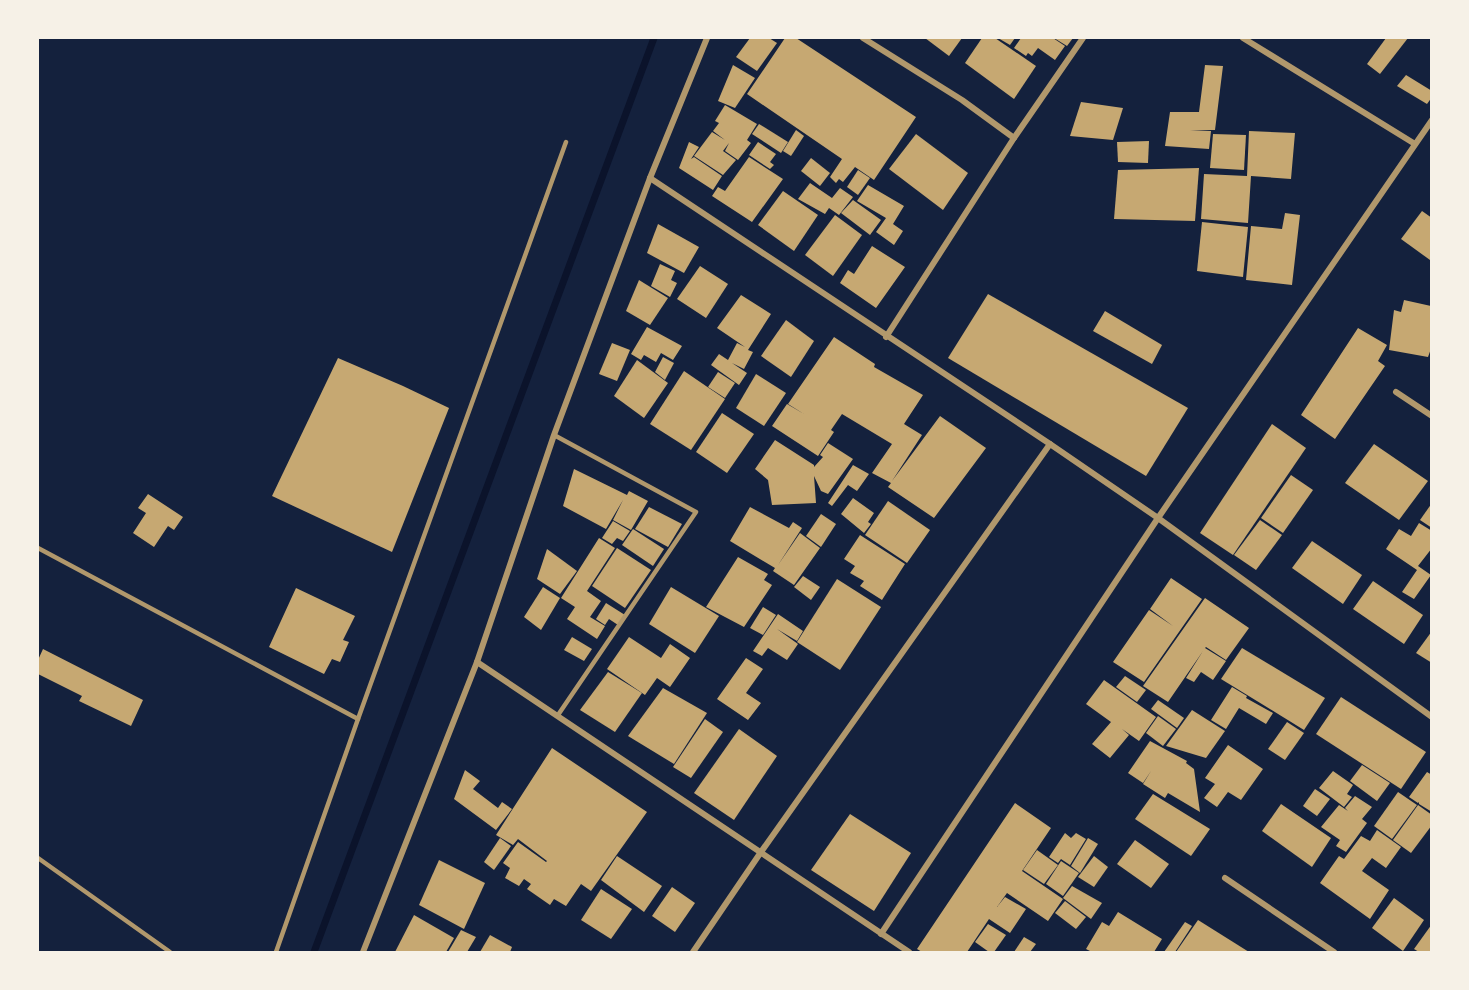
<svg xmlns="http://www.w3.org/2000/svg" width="1469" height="990" font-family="'Exo 2',sans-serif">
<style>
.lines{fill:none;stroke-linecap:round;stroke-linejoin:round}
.stream{stroke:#0b132b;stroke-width:7}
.building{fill:#c6a872}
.service{stroke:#b1986c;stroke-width:4.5}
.minor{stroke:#b1986c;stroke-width:6}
</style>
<rect width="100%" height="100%" fill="#14213d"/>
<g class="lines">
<polyline class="stream" points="314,952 654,38"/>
</g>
<g class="building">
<polygon points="750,38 769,38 777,43 757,71 736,57"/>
<polygon points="785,38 796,38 916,117 874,180 855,167 843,182 839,179 836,183 830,177 842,159 747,94"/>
<polygon points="925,38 962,38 949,56"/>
<polygon points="982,38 995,38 1036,66 1014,99 965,63"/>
<polygon points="998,38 1015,38 1010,45"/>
<polygon points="1021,38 1053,38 1065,46 1055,60 1038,48 1032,56 1028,53 1026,56 1014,48"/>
<polygon points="1054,38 1073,38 1067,46"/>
<polygon points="1386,38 1408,38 1380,74 1367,64"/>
<polygon points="733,65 755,78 735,108 718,101"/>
<polygon points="1205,65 1223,66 1215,130 1190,130 1211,131 1209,149 1165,146 1170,112 1199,112"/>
<polygon points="1406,75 1432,91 1432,97 1427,104 1397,86"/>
<polygon points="1081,102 1123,108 1113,140 1070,136"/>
<polygon points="725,105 757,124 747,140 751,143 738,160 725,151 729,143 723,151 736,160 723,175 694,156 712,132 725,140 713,131 719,123 715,121"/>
<polygon points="759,124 788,142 781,153 752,134"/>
<polygon points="796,130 804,136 791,156 783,151"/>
<polygon points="1249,131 1295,133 1291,179 1251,176 1248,223 1201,219 1204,174 1247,176"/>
<polygon points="916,134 968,173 943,210 889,169"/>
<polygon points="1213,134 1246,135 1244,170 1210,168"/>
<polygon points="1149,141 1148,163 1118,162 1117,142"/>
<polygon points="689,142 699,147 691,159 694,157 722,176 713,190 679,168"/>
<polygon points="758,142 776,154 770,162 774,165 770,169 749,155"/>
<polygon points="749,157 783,179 752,222 712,196 718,187 725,191"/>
<polygon points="811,158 830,173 820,186 801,171"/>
<polygon points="1199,168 1195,221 1114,219 1118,170"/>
<polygon points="858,170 870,178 858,195 847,187"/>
<polygon points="810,183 832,198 840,188 853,197 839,215 829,208 825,214 798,199"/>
<polygon points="868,185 904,206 893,224 903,231 894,245 876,232 886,218 857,201"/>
<polygon points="783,191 818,215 794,251 758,225"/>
<polygon points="853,200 881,220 870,235 841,213"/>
<polygon points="1422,211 1432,218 1430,260 1401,239"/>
<polygon points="1285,213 1300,215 1292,285 1246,280 1251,226 1282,229"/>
<polygon points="835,215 862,235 833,276 805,255"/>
<polygon points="1202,222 1248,227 1243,277 1197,271"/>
<polygon points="658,224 699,247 684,273 647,253"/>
<polygon points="872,246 905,267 876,308 840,283 848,270 854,274"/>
<polygon points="660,264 675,271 671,280 677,283 670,297 651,286"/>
<polygon points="700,266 728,284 706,318 677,299"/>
<polygon points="639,280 668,298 650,325 626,311"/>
<polygon points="988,294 1188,408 1146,476 948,358"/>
<polygon points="741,295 771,314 748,350 753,352 744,369 732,363 747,373 739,385 711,365 719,354 728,360 737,343 745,347 717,328"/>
<polygon points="1404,300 1431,306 1432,346 1428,357 1389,350 1394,310 1401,312"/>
<polygon points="1105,311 1162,345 1152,364 1093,331"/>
<polygon points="786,320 814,341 791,377 761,356"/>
<polygon points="647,327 682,346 673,360 661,353 656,362 644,355 641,360 631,354"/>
<polygon points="1358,328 1387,345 1378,361 1385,366 1335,439 1301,415"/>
<polygon points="834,337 875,364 874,367 923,395 904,424 922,435 892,481 940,416 986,448 934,518 888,487 891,483 872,473 892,444 842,414 831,430 834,432 818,456 772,426 787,404 804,414 788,404"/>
<polygon points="612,343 630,350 617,381 599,374"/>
<polygon points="663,357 674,363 665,380 655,372"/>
<polygon points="338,358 403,386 449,408 392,552 272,496"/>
<polygon points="637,360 668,383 644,418 614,396"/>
<polygon points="684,371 725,399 691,450 650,424"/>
<polygon points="718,372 735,383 725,398 708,387"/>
<polygon points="756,374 786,393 764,426 736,408"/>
<polygon points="722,413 754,434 727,473 696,452"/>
<polygon points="1272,424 1306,448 1233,555 1200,533"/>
<polygon points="775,440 814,465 814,467 823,457 820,455 828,443 853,459 828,494 821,491 814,476 816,503 772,505 768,480 755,469"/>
<polygon points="1374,444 1428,481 1399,520 1345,483"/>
<polygon points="853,465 869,474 857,491 848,485 832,506 828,503"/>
<polygon points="574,469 627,495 629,491 648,501 631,530 613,520 623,500 606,529 563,506"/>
<polygon points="1291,475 1313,490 1283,533 1261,518"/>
<polygon points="148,494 183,517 174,530 168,526 154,547 133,533 146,513 138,508"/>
<polygon points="853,498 874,513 868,522 871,524 864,533 841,514"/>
<polygon points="888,501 930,530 907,563 865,535"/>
<polygon points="1432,503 1432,528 1420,520"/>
<polygon points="649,507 682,524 668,547 635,529"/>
<polygon points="750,507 789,528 793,522 802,528 778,565 800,533 820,548 794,585 773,571 775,568 730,541"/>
<polygon points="821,514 836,524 821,547 806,536"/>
<polygon points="1260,520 1282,535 1256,570 1234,555"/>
<polygon points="613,521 630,531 623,541 617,538 612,544 602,538"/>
<polygon points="1419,523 1432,531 1432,548 1418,566 1431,575 1414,599 1402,592 1417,570 1386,549 1399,529 1411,536"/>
<polygon points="633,529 664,549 653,566 622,545"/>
<polygon points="860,535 905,564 882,600 860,586 864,581 850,573 855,566 844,559"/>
<polygon points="599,538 615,548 587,591 601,601 590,617 605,626 597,639 567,619 575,607 561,598"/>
<polygon points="1312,541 1362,575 1343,604 1292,568"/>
<polygon points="617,548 651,570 625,608 592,586"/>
<polygon points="547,549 577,571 560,594 537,579"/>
<polygon points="738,557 768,574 764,580 772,585 744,627 706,607"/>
<polygon points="803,576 820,587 811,600 794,587"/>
<polygon points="1171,578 1202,599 1144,682 1113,662 1149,610 1173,626 1150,609"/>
<polygon points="837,579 881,607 840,670 797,642"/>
<polygon points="1373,581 1423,615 1404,644 1353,609"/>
<polygon points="543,587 560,598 541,630 524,617"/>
<polygon points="671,587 719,616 695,653 649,624"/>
<polygon points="296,588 355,616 343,640 349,642 340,662 332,659 324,674 269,647"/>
<polygon points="1205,598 1249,628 1226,660 1206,647 1205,648 1226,661 1213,680 1201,672 1194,682 1186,678 1203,651 1168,702 1143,686"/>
<polygon points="606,603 625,615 618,625 609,619 605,625 596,619"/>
<polygon points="763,607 776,615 763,635 750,628"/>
<polygon points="778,614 803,631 797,641 777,629 798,644 787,660 768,648 762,656 753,651"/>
<polygon points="1432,631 1432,663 1416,653"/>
<polygon points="572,637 592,649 584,661 564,650"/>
<polygon points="629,637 661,658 670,644 690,658 670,687 657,678 645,695 607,669"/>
<polygon points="1242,648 1325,698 1304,730 1221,679"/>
<polygon points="43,649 143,700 131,726 79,701 82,696 38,674 38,660"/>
<polygon points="746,658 763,669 746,693 761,703 748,720 717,699"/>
<polygon points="608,672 642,693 615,732 580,710"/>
<polygon points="1125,676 1146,690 1137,702 1116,687"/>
<polygon points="1104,680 1156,717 1139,741 1122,729 1129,735 1110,758 1092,744 1111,722 1086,704"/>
<polygon points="1232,687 1247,696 1246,698 1273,713 1266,724 1239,708 1226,729 1211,720"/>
<polygon points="663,688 707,713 674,764 628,736"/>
<polygon points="1341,697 1426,752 1401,789 1316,734"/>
<polygon points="1158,700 1184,718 1177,728 1151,709"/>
<polygon points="1192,710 1225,731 1206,758 1166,746"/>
<polygon points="1158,716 1176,729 1163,746 1146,733"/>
<polygon points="705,719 723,732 691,778 673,767"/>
<polygon points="1287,722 1304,733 1285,760 1268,749"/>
<polygon points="739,729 777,756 734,820 694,793"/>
<polygon points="1150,741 1187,761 1186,763 1194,769 1200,812 1168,793 1165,798 1143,784 1151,771 1143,783 1128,773"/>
<polygon points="1228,745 1263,769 1241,800 1228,792 1217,807 1204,798 1215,784 1205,778"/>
<polygon points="552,748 647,812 591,891 581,884 566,906 554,899 550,905 527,889 531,884 524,879 519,886 505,878 510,868 503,863 518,842 546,862 547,861 518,839 513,845 496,835"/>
<polygon points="1362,765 1390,783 1377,801 1350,781"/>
<polygon points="465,770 480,781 473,789 498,808 502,802 512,809 496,830 454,799"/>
<polygon points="1333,771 1353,785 1347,794 1352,797 1344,807 1319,788"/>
<polygon points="1427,772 1432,775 1432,812 1419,804 1419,802 1418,803 1409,797"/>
<polygon points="1315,789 1330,799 1317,816 1303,806"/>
<polygon points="1398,792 1417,805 1392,839 1374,826"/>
<polygon points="1153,794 1210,829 1191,856 1135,819"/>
<polygon points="1355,796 1372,807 1362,819 1367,823 1346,852 1336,846 1340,840 1321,827 1339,805 1348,811 1345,808"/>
<polygon points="1015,803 1051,828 1022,871 1063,899 1048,921 1007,893 997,907 1005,897 1026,909 1010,933 989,919 967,952 922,952 917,949"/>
<polygon points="1281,804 1331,838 1312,867 1262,831"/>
<polygon points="1418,805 1432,815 1432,825 1411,853 1393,840"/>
<polygon points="850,814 911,853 874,911 811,870"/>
<polygon points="1377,830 1401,847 1386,868 1372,858 1362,871 1389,890 1370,919 1320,883 1339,856 1344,859 1361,836 1370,841"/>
<polygon points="1065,833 1071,838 1076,833 1086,839 1070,865 1061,859 1058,863 1049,857"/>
<polygon points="500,838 511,846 494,870 484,862"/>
<polygon points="1088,838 1098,844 1080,873 1071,866"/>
<polygon points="1135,840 1169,864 1151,888 1117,864"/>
<polygon points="1037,850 1058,865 1044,884 1023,870"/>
<polygon points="617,856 662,886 644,912 601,880"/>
<polygon points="1094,856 1108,867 1094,887 1078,877"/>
<polygon points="439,860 485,883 464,929 419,905"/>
<polygon points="1061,861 1079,873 1063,896 1046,884"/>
<polygon points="1072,886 1102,903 1091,919 1063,898"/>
<polygon points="672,887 695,903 675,932 652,916"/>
<polygon points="601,889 632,909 611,939 581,920"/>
<polygon points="1394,898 1424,920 1403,951 1372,928"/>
<polygon points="1065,901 1086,917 1076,929 1055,913"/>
<polygon points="1118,912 1162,939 1154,952 1092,952 1086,949 1102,922 1109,926"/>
<polygon points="414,915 454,938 446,952 395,952"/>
<polygon points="1198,920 1249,952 1176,952"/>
<polygon points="1185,922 1192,926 1175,952 1164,952"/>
<polygon points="988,924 1006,935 994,952 989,952 975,942"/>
<polygon points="1432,924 1432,952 1419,952 1414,949"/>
<polygon points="461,930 476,937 467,952 448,952"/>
<polygon points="490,935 512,947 510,952 480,952"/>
<polygon points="1024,937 1036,944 1030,952 1014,952"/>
</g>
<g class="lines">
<g class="service">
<polyline points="554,435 696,512 558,715"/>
<polyline points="38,548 358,719"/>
<polyline points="38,858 170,952"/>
<polyline points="276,952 358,719 566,142"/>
</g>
<g class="minor">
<polyline points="863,38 962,100 1014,138"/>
<polyline points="1243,38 1415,144"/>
<polyline points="650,178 1050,444 1158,518 1432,717"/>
<polyline points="886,337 1014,138 1083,38"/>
<polyline points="1396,392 1432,416"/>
<polyline points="477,662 909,952"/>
<polyline points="1225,878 1334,952"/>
<polyline points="881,934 1158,518 1432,120"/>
<polyline points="363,952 477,662 554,435 650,178 707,38"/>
<polyline points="693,952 761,852 1050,444"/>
</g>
</g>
<rect width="1469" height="990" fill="none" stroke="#f6f1e7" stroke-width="78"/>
</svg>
